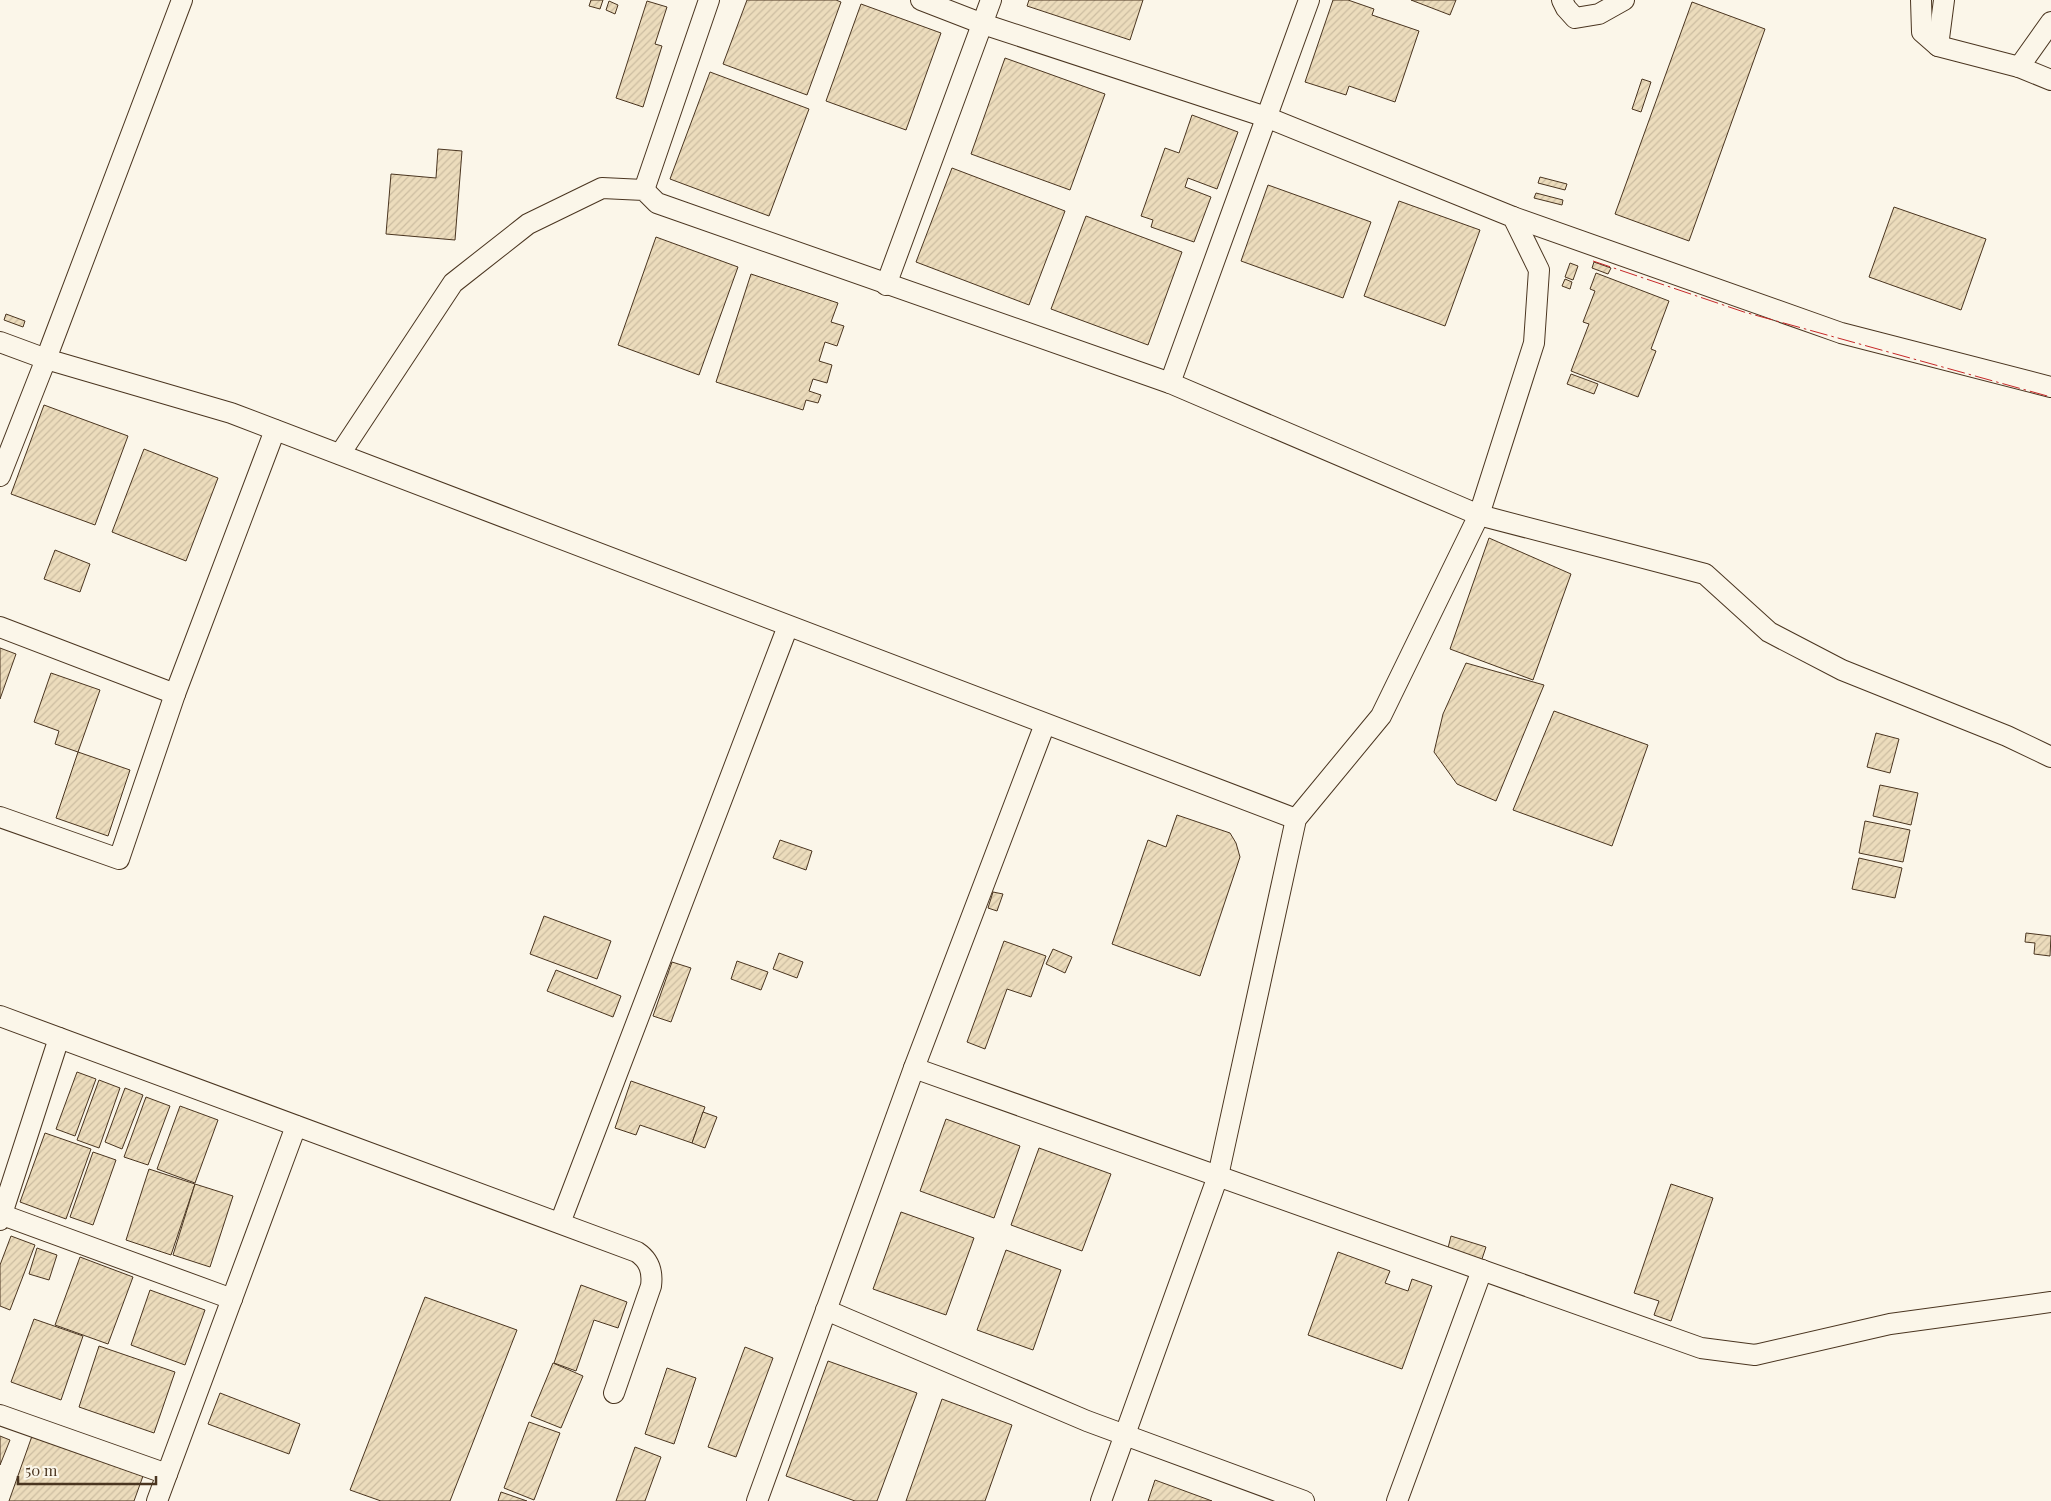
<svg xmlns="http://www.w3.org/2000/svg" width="2051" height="1501" font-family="'Playfair Display',serif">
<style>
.building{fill:url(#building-hatch);stroke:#4a3520}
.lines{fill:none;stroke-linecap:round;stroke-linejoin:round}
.minor-casing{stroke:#4a3520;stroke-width:22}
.minor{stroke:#fbf6e9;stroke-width:20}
.power{stroke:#c62828;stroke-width:1;stroke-dasharray:18 4 2.5 4;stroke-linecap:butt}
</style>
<defs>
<pattern id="building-hatch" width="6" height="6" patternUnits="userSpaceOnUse" patternTransform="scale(1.25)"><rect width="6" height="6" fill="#ecdcbc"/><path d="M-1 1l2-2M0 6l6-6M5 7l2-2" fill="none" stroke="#ccbda1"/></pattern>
</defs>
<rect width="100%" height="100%" fill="#fbf6e9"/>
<g class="building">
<polygon points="591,0 603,0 600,9 589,6"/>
<polygon points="747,0 836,0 841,2 807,95 723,64"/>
<polygon points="1029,0 1143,0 1130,40 1027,6"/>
<polygon points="1333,0 1348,0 1374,9 1372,15 1419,31 1395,102 1349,86 1346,95 1305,82"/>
<polygon points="1411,0 1456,0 1450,15"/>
<polygon points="609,1 618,5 615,14 606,10"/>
<polygon points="647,1 667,7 655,44 662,46 643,107 616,98"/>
<polygon points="1692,2 1765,29 1689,241 1615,214"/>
<polygon points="861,4 941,33 906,130 826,101"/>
<polygon points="1005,58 1105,94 1070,190 971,154"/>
<polygon points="710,72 809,109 769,216 670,179"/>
<polygon points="1642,79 1651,82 1641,112 1632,109"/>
<polygon points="1192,115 1238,132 1217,189 1188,178 1185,187 1211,197 1194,242 1151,227 1153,220 1141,216 1165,148 1179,153"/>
<polygon points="438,149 462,151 455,240 386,234 391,174 436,178"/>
<polygon points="952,168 1065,211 1029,305 916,262"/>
<polygon points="1540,177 1567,184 1565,190 1538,183"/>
<polygon points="1268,185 1371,222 1343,298 1241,261"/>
<polygon points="1536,193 1563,200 1562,205 1534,198"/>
<polygon points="1399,201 1480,230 1445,326 1364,296"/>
<polygon points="1894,207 1986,239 1961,310 1869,277"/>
<polygon points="1086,216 1182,252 1148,345 1051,309"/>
<polygon points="656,237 738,267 699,375 618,345"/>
<polygon points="1594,262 1611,268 1608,274 1592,268"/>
<polygon points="1570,263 1578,266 1573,280 1565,277"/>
<polygon points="1596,273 1669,301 1651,349 1656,351 1638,397 1571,371 1589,324 1583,322 1595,291 1590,289"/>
<polygon points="751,274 838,303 831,322 844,326 837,346 825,342 819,361 832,365 827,383 813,379 809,391 821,395 818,403 806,400 803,410 716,382"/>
<polygon points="1565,279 1572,282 1570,289 1562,286"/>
<polygon points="6,314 25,321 23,327 4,320"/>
<polygon points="1571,374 1598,384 1594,394 1567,384"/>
<polygon points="44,405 128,436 95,525 11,494"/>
<polygon points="144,449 218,478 186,561 112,532"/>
<polygon points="1489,538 1571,574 1533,680 1450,649"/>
<polygon points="55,550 90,564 80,592 44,579"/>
<polygon points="0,648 16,654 0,699"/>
<polygon points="1466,663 1544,685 1496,801 1457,784 1434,752 1443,714"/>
<polygon points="51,673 100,690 78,752 55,744 59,731 34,722"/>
<polygon points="1554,711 1648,745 1612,846 1513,810"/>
<polygon points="1876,733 1899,739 1890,773 1867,767"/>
<polygon points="78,752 130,770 108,836 56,818"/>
<polygon points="1880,785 1918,793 1911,825 1873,816"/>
<polygon points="1177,815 1230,833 1236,843 1240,857 1200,976 1112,944 1148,840 1166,847"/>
<polygon points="1865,821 1910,830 1903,862 1859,853"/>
<polygon points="780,840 812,851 806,870 773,858"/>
<polygon points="1859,858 1902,868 1895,898 1852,889"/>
<polygon points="993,892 1003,894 997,911 988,908"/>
<polygon points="544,916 611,941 597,979 530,954"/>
<polygon points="2026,933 2051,936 2050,956 2034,954 2035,943 2025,942"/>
<polygon points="1004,941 1046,956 1031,997 1007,989 985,1049 967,1042"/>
<polygon points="1053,949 1072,957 1065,973 1046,964"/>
<polygon points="779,953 803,962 797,978 773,969"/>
<polygon points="737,961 768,972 761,990 731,979"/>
<polygon points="672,962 691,968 671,1022 653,1016"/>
<polygon points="556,970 621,996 613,1017 547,991"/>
<polygon points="77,1072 96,1079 75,1136 56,1129"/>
<polygon points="99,1080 120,1088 99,1148 77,1140"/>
<polygon points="631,1081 705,1107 692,1143 640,1125 636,1135 615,1128"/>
<polygon points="125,1088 143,1095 122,1149 105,1142"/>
<polygon points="146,1097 170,1106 148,1165 124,1157"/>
<polygon points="180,1106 218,1120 195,1183 157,1169"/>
<polygon points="703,1112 717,1117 705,1148 692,1143"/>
<polygon points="946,1119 1020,1146 994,1218 920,1191"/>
<polygon points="45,1133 91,1149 66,1219 20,1202"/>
<polygon points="1039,1148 1111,1174 1082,1251 1011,1225"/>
<polygon points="93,1152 116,1160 93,1225 70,1217"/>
<polygon points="149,1169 195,1184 171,1255 126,1240"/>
<polygon points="195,1184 233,1196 210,1267 173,1255"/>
<polygon points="1671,1184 1713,1198 1671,1321 1654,1315 1659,1301 1634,1293"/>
<polygon points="901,1212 974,1238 946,1315 873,1289"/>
<polygon points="11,1236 35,1245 10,1310 0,1306 0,1265"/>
<polygon points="1451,1236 1486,1247 1481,1262 1447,1252"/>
<polygon points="37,1248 57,1255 49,1280 29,1274"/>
<polygon points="1006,1250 1061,1270 1033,1350 977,1330"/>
<polygon points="1338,1252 1390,1271 1385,1283 1408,1291 1412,1279 1432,1286 1402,1369 1308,1335"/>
<polygon points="80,1257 133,1277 108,1344 55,1325"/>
<polygon points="581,1285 627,1302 618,1328 594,1320 576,1371 554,1363"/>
<polygon points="150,1290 205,1310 185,1365 131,1345"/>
<polygon points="425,1297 517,1330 450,1501 381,1501 350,1490"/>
<polygon points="34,1319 83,1336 61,1400 11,1382"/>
<polygon points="99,1346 175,1372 154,1433 79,1407"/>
<polygon points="745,1347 773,1358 736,1457 708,1447"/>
<polygon points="828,1361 917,1393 877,1501 855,1501 786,1476"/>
<polygon points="553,1363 583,1376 561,1428 531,1416"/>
<polygon points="667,1368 696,1378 674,1444 645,1434"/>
<polygon points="220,1393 300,1424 289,1454 208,1424"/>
<polygon points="942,1399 1012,1425 985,1501 906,1501"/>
<polygon points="529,1422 560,1433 534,1500 504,1488"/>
<polygon points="0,1436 10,1440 0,1465"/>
<polygon points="32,1436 143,1476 134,1501 9,1501"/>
<polygon points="635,1447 661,1457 645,1501 616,1501"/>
<polygon points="1155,1480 1212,1501 1148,1501"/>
<polygon points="501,1492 527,1501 498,1501"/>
</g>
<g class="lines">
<g class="minor-casing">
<g id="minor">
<polyline points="182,0 46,359 231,413 1296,819"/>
<polyline points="921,0 983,24 1266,117 1513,217 1539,270 1534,343 1479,515 1381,716 1296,819 1218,1176 1101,1501"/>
<polyline points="1562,0 1566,8 1575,18 1599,14 1624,0"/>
<polyline points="1921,0 1922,32 1938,46 2019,67 2051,80"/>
<polyline points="1938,46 1944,0"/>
<polyline points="2019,67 2051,22"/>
<polyline points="644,190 709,0"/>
<polyline points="1513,217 1841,333 2051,387"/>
<polyline points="886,285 991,0"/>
<polyline points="0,342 46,359 0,476"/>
<polyline points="1170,383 1309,0"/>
<polyline points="340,454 453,283 528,224 602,188 644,190 657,203 1170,383 1479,515 1705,574 1769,632 1842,670 2007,736 2051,757"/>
<polyline points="0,627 175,694"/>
<polyline points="0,817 119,859 175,694 275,430"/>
<path d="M0,1016l637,236c12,8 16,19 14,34l-37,107"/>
<polyline points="914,1068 1701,1348 1755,1355 1890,1324 2051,1302"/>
<polyline points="0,1214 232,1299"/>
<polyline points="0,1220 59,1038"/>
<polyline points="560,1223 788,626"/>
<polyline points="826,1310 1087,1421 1304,1501"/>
<polyline points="0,1415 167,1474"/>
<polyline points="157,1501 296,1126"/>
<polyline points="757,1501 914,1068 1045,724"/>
<polyline points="1397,1501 1482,1270"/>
</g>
</g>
<use href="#minor" class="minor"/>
<polyline class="power" points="1593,261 1744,312 2051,397"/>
</g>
<path d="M18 1476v8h138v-8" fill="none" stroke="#4a3520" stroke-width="2.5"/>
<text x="25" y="1476" font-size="15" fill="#4a3520" stroke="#fbf6e9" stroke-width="4" paint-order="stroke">50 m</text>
</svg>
